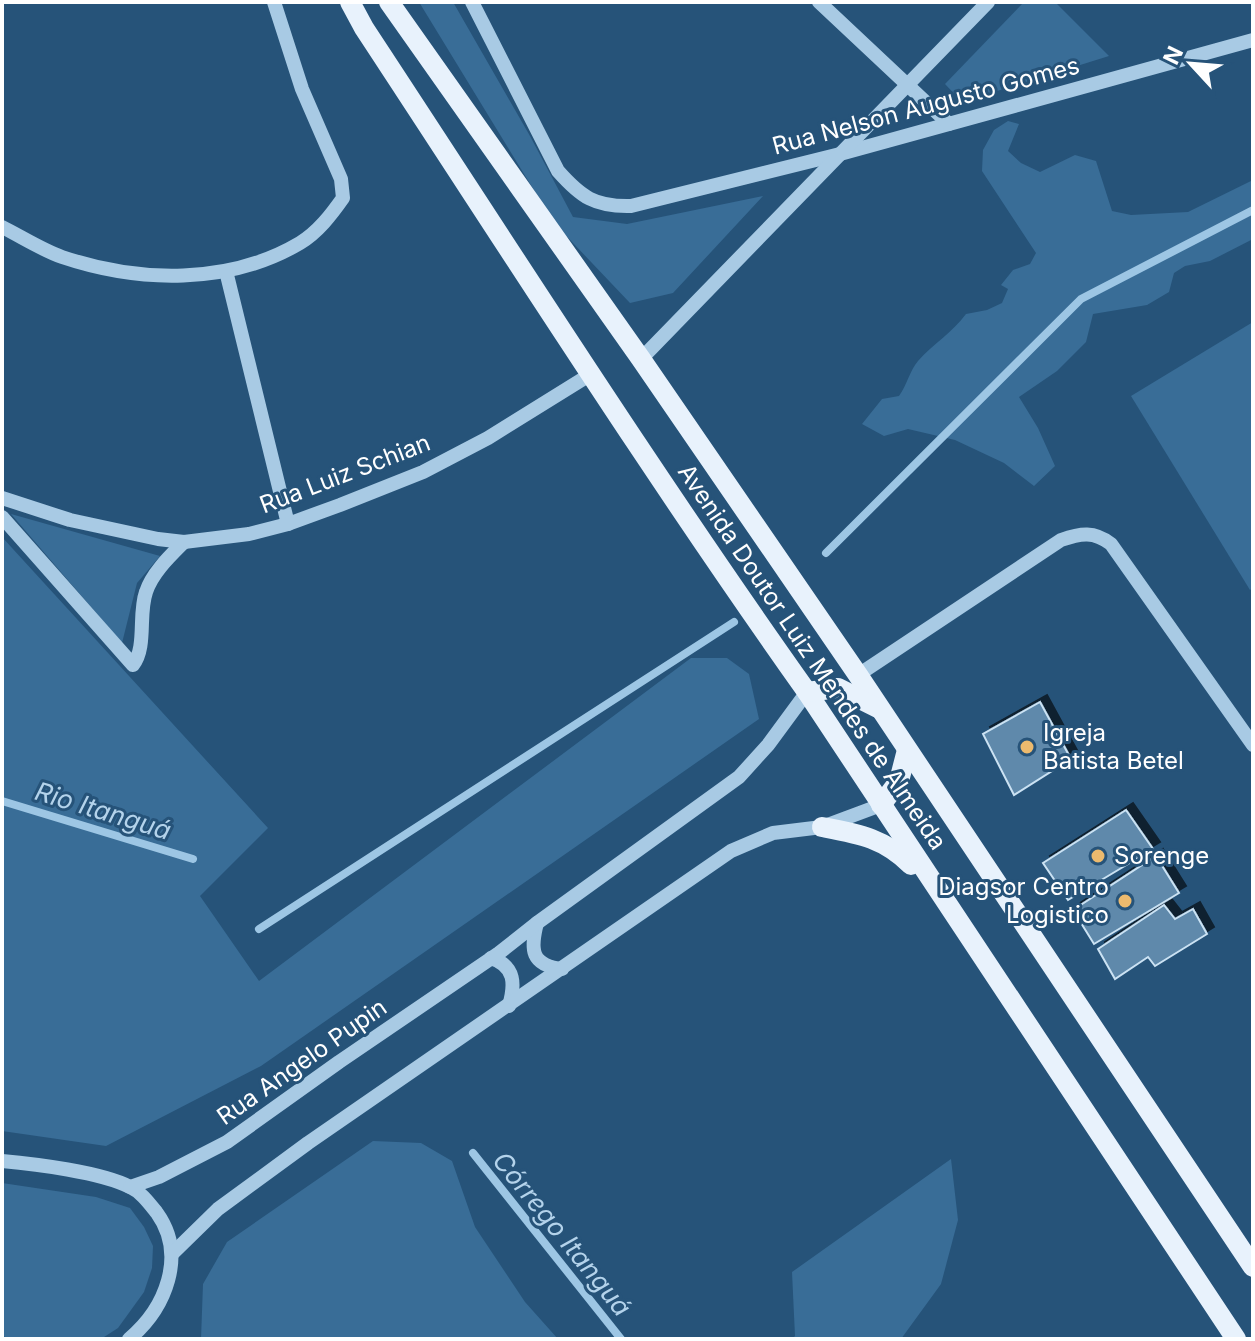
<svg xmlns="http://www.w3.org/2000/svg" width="1255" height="1341" font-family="Inter,sans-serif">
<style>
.green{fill:#396d97}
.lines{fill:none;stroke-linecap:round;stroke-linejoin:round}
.stream{stroke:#9dc6e4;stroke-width:8}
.building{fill:#5e89ab;stroke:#cbe2f3;stroke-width:2;filter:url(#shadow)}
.minor{stroke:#a8cae4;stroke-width:14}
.major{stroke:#e8f2fc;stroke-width:20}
.poi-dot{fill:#ecba6e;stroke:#265379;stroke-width:3}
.labels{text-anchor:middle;stroke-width:6;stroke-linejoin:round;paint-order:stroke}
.street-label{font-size:24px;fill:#fff;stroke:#265379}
.poi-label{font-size:24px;fill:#fff;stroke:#265379;text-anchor:start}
.water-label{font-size:26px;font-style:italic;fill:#b4d3eb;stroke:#265379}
</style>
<defs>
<filter id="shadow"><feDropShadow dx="7" dy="-7" stdDeviation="0" flood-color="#0009"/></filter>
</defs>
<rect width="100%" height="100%" fill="#265379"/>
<g class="green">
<polygon points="419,2 453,2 530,136 573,217 627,224 763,196 673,293 630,303 554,223"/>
<polygon points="1024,2 1055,2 1109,56 962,102 945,84"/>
<path d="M1008,121l11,3 -11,27 13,12 19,9 35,-17 21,6 16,50 19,4 57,-3 65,-32v59l-43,22 -25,5 -11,7 -5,19 -22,13 -54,9 -7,28 -29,29 -38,26 19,31 17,38 -21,20 -30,-23 -49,-23 -47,-11 -24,7 -22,-12 20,-25 17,-3c8,-11 11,-26 19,-35 16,-18 34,-28 48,-47l21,-4 15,-7 6,-14 -7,-4 12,-15 17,-6 6,-11 -54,-82 1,-21 11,-20z"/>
<polygon points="1253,322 1253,588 1250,590 1131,396"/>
<polygon points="11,514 160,556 137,583 122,643"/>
<polygon points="2,537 268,828 200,896 259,981 691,658 727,658 749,674 759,719 261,1066 106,1146 2,1131"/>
<polygon points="373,1141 421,1143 452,1161 475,1227 525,1302 558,1339 201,1339 203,1284 227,1242"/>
<polygon points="951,1159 958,1220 941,1284 901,1339 792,1339 795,1336 792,1272"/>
<polygon points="2,1183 96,1197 130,1208 144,1227 153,1246 152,1268 144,1292 118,1328 101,1339 8,1339 2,1335"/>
</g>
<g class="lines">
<g class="stream">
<polyline points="826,553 1081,299 1253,210"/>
<polyline points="2,801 193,859"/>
<polyline points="259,929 734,622"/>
<polyline points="473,1153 621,1339"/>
</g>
</g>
<g class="building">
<polygon points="1040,702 1071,759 1014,795 983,734"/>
<polygon points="1126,810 1153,849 1068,900 1043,863"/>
<polygon points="1156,856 1179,893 1094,944 1073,910"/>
<polygon points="1164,905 1175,919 1193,909 1207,934 1155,966 1148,957 1115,979 1098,949"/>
</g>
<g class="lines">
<g class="minor">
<path d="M472,2l86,169c23,26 37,36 73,35l209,-52 413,-114"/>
<polyline points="819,2 949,124"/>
<path d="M2,227c20,10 40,23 60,30 77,26 167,28 238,-14 18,-11 31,-28 43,-45l-2,-19 -39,-90 -28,-87"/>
<polyline points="226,271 288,524"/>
<polyline points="641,359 988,2"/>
<polyline points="2,498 70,520 158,539 184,542 249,534 288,524 340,505 423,472 488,438 591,374"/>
<path d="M2,517l131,148c14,-18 5,-51 13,-73 6,-19 24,-36 38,-50"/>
<path d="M858,675l203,-135c20,-7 33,-9 50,4l142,201"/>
<path d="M537,923c-7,27 -6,42 25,46"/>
<path d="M491,958c25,8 24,27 18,48"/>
<path d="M2,1161c33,3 99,11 128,26 11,5 19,16 27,26 30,42 9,95 -28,126"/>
<polyline points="130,1187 159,1177 227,1142 339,1062 499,953 537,923 739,777 768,745 807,692"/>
<polyline points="173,1253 218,1209 308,1143 731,851 773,833 822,827 881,805"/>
</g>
<g class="major">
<path d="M350,2l14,26c146,222 289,447 443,664l429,647"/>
<polyline points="389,2 641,359 858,675 1253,1267"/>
<polyline points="807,692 838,688 878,708"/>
<polyline points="881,805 899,781 907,750"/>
<path d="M822,827c37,7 62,11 89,38"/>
</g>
</g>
<g class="poi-dot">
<circle cx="1027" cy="747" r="8"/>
<circle cx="1098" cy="856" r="8"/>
<circle cx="1125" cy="901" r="8"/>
</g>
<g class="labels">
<g class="street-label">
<text transform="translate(926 106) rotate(-15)" y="8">Rua Nelson Augusto Gomes</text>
<text transform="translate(345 474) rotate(-21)" y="8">Rua Luiz Schian</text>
<text transform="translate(812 657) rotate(56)" y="8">Avenida Doutor Luiz Mendes de Almeida</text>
<text transform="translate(302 1062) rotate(-35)" y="8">Rua Angelo Pupin</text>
</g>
<g class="poi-label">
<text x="1043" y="741">Igreja<tspan x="1043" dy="28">Batista Betel</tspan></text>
<text x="1114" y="864">Sorenge</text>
<text x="1109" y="895" text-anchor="end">Diagsor Centro<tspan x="1109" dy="28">Logistico</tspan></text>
</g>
<g class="water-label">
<text transform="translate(103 811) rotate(17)" y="9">Rio Itanguá</text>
<text transform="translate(562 1234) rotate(51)" y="9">Córrego Itanguá</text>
</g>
</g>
<rect width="1255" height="1341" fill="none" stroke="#ffffff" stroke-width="8"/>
<g transform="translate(1191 64) rotate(296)" stroke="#265379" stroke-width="6" paint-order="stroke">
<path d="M0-6L14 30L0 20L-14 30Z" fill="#ffffff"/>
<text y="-12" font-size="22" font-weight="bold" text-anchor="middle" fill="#ffffff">N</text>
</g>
</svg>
